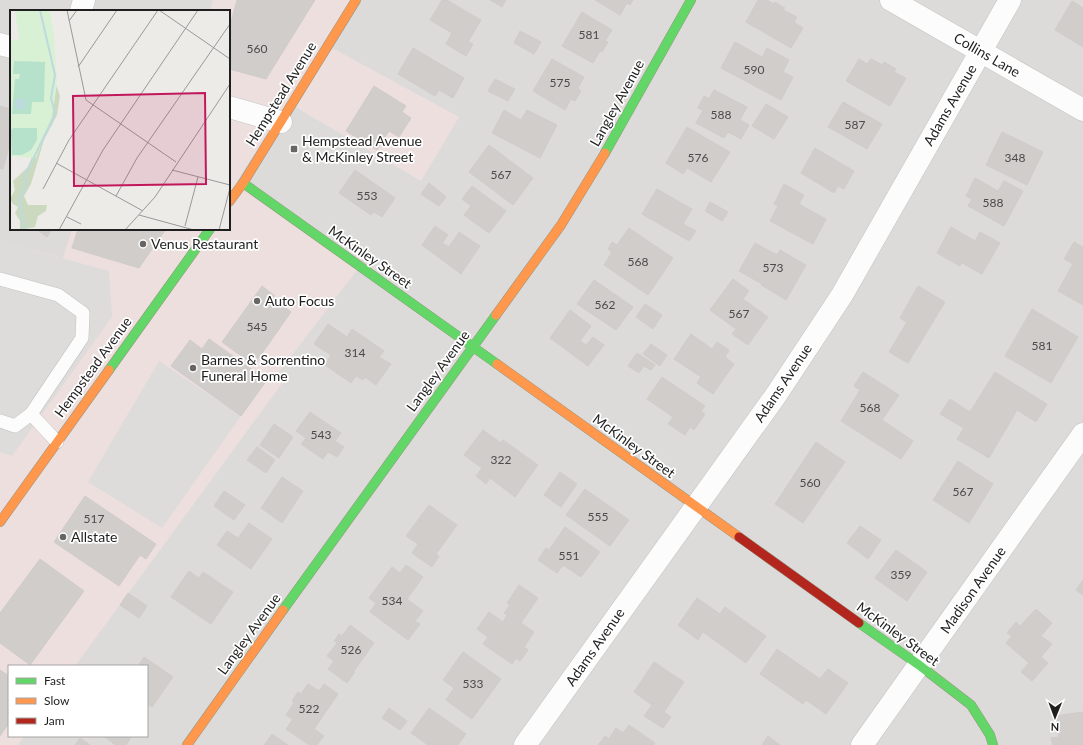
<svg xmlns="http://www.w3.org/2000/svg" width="1083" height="745" font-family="Lato,sans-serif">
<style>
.residential{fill:#dcdbd9;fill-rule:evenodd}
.commercial{fill:#eedfdf}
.parking{fill:#dddcdb}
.building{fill:#d0cdcb;stroke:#d0ccc9}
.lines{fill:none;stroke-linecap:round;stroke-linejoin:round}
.lane-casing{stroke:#c3c2c0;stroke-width:14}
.street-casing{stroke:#c3c2c0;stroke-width:23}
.fast-casing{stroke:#969681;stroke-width:10}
.slow-casing{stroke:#969681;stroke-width:10}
.jam-casing{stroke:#969681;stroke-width:10}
.lane{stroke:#fcfcfc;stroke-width:13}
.street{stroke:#fcfcfc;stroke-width:22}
.fast{stroke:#63d668;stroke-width:9}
.slow{stroke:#ff974d;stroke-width:9}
.jam{stroke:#b3261e;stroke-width:9}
.poi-dot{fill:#676665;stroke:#fff;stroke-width:1.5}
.labels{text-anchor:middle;stroke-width:3.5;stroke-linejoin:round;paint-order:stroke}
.number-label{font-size:12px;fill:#4b4a4a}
.street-label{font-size:14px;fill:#1f1f1f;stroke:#fff}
.poi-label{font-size:14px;fill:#1f1f1f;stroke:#fff;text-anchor:start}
.inset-river{fill:none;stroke:#bddade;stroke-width:2}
.inset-road{fill:none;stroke:#9b9998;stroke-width:1}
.view{fill:#c2185b;fill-opacity:0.15;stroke:#c2185b;stroke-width:2}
.inset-edge{fill:none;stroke:#1f1f1f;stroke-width:2}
</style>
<rect width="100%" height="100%" fill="#edebe8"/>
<path class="residential" d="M0,0h1083v745h-1083zM11,11h218v218h-218zM9,666h138v70h-138z"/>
<polygon class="commercial" points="213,0 351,0 323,43 459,117 421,181 287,102 237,181 357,270 276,376 283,382 75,666 9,666 9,736 24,736 18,745 0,745 0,241 63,258 72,229 229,229 229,11 210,11"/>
<g class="parking">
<polygon points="0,241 109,271 112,317 12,456 0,452"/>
<polygon points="159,361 241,416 162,528 88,482"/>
</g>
<g class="building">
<polygon points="237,0 315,0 266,79 229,69 229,29"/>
<polygon points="442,0 447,0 481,20 468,42 473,44 466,56 446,44 452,33 430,20"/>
<polygon points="490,0 506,0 502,7"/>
<polygon points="595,0 633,0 630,5 627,3 620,15"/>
<polygon points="758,0 767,0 774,4 775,2 785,8 783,10 797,17 794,22 803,28 791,48 746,22"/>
<polygon points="1072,1 1083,8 1083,47 1055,30"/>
<polygon points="582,12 612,30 605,41 608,42 602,52 600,51 593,63 562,46"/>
<polygon points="520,31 541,42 534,54 514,43"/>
<polygon points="735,42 762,57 767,48 789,60 783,72 793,77 781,100 721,68"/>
<polygon points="413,48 464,78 453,98 439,90 435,96 398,74"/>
<polygon points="552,59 584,77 578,88 581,91 575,101 571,99 565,110 533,91"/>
<polygon points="859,59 867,64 871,59 883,65 884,62 896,69 894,72 906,78 890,106 846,81"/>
<polygon points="495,79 515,89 508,101 488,91"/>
<polygon points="374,86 406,106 402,112 411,118 399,137 389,131 377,150 346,131"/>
<polygon points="714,90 747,107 740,120 749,125 741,139 728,132 724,138 696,123 703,110 698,108 704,96 709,99"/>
<polygon points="843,102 882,124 867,149 828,127"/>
<polygon points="766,104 788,117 774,139 752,126"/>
<polygon points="0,106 11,109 11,139 3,169 0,168"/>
<polygon points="504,110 521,120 527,110 557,125 540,158 492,133"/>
<polygon points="687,127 730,152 711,182 687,168 683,174 666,163"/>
<polygon points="1002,132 1043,152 1027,185 986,165"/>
<polygon points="489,145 533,178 513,205 469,172"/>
<polygon points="815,148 854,171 844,189 838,186 834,193 801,173"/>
<polygon points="355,170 395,198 382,217 374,212 371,215 339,193"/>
<polygon points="975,178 998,191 1004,181 1023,191 1004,226 968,206 972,199 966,196"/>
<polygon points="429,183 446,197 439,206 421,194"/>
<polygon points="784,184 804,195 799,204 826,219 813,244 770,221 778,206 774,204"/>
<polygon points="472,186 506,211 489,233 464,215 471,206 462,199"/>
<polygon points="657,189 692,209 683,224 696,231 689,241 642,214"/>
<polygon points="710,202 728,212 722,221 705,211"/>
<polygon points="435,226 448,235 442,243 449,247 459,232 480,246 461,274 422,245"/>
<polygon points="951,227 975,241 980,232 1000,243 982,274 962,263 960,266 937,253"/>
<polygon points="629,228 673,258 648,295 604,265 612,252 608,249 612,242 617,245"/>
<polygon points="36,229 52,229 47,237"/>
<polygon points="78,229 166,229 139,268 72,248"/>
<polygon points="1074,242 1083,247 1083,305 1058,291 1073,264 1064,259"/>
<polygon points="755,243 777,255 780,250 806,265 786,300 761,285 762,284 739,271"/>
<polygon points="733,279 749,291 743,299 768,317 748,345 732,334 736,329 710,310"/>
<polygon points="594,280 633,307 616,330 577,304"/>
<polygon points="262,286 275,296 272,298 291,312 254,365 222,342"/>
<polygon points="918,286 945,302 908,363 889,352 907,322 900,318"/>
<polygon points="645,304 662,315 653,329 636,317"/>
<polygon points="1032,309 1078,337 1051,383 1005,356"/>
<polygon points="570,310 591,326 580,341 586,345 593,337 604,345 588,366 550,338"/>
<polygon points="328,324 347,337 352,329 384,351 379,357 391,364 376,385 365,377 363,380 356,376 351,383 325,365 331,355 314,344"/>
<polygon points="691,334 712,349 717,342 729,350 725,357 734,364 713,394 697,383 701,377 674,359"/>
<polygon points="209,339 267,380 241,416 171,366 190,340 202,349"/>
<polygon points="651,344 667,355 660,366 643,354"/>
<polygon points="637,353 655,365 651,370 644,366 639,373 628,366"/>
<polygon points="863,372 899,395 882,420 913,441 901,459 841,421 860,390 854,386"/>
<polygon points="995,372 1047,404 1036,422 1017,410 989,458 957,439 964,428 940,414 950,399 970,412"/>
<polygon points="662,377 705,406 701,411 705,414 694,430 690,427 685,435 668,424 673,417 647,399"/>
<polygon points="310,412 341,433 335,441 344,447 337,457 328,452 323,459 301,444 306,438 296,431"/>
<polygon points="274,424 293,437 279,458 260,445"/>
<polygon points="483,430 501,443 503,440 538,465 515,497 490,478 486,484 476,476 482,468 464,455"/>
<polygon points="816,442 845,462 803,523 775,504"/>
<polygon points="257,447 275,460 266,473 247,460"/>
<polygon points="958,461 993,484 969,523 933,500"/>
<polygon points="560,472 577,484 561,507 544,495"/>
<polygon points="282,477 303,491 282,523 261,508"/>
<polygon points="585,489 629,520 610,546 566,515"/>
<polygon points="224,491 245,505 234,520 214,506"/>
<polygon points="85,496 156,544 146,559 140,555 119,586 54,542"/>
<polygon points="429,505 457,525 436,554 439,556 432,567 412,553 418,544 406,536"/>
<polygon points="249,523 272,539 251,569 217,545 227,531 238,538"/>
<polygon points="860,526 881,540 868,559 847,543"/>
<polygon points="565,527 600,552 581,577 563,565 557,573 538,560 546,548 549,550"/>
<polygon points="896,550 927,572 907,601 875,578"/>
<polygon points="40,559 84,591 30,665 0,643 0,613"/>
<polygon points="406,565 423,577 407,599 423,611 415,621 420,624 408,640 370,612 376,603 369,598 392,567 400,573"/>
<polygon points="189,571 199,578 203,572 233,592 211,624 171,597"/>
<polygon points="1083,580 1083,595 1076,590"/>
<polygon points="519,585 538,598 521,623 534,632 524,647 528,650 520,661 516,658 512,664 483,644 488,637 477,629 489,612 503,622 507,615 504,613 510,605 507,603"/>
<polygon points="128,593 147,606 139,618 120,605"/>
<polygon points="697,598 720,614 725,607 766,636 746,663 703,632 698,640 678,625"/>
<polygon points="1036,609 1052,623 1041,636 1052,644 1041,657 1048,663 1032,681 1021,672 1029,663 1006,643 1012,636 1007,633 1016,622 1020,626"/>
<polygon points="350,625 374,643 354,671 355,672 347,683 328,669 334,661 327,656 337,643 334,641 339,634 342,636"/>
<polygon points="777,649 820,679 828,669 848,683 826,714 806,700 803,704 760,674"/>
<polygon points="463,652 501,679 472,719 446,700 454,688 443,680"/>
<polygon points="144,657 173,677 152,707 147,704 147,666 138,666"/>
<polygon points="654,662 684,682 664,712 671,717 663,728 644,716 652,705 634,692"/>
<polygon points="0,670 9,676 9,705 0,698"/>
<polygon points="308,684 319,691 324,684 338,694 314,729 324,736 317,745 309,745 286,729 293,719 286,715 294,703 292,701 298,692 301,694"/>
<polygon points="0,698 9,705 9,723 0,736"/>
<polygon points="389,708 407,721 400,730 382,718"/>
<polygon points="429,708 466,734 458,745 428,745 411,733"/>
<polygon points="1083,712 1083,745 1053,745 1051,738 1059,737 1055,716"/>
<polygon points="629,725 655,743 654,745 598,745 605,736 609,739 616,728 623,733"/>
<polygon points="272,734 288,745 264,745"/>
<polygon points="103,736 132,736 126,745 116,745"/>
<polygon points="768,736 780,745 762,745"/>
<polygon points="80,738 90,745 75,745"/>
</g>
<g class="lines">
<g class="lane-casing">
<g id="lane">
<polyline points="0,279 58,295 83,313 82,338 31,414 57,442"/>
<polyline points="0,421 15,426 31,414"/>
</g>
</g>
<g class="street-casing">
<g id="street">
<polyline points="891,0 1083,110"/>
<polyline points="81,11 84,0"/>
<polyline points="0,44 11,47"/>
<polyline points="229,107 281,122"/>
<polyline points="525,745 776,395 842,295 1010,0"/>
<polyline points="862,745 1083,434"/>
</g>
</g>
<g class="fast-casing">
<g id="fast">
<polyline points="605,153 691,0"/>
<polyline points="243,183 497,364"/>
<polyline points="109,370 210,229"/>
<polyline points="283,610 496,315"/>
<polyline points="859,623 919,665 971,705 990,735 993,745"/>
</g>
</g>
<g class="slow-casing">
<g id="slow">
<polyline points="229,202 243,183 356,0"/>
<polyline points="496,315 561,225 605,153"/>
<polyline points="497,364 739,537"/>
<polyline points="0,522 109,370"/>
<polyline points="187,745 283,610"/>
</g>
</g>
<g class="jam-casing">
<polyline id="jam" points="739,537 859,623"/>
</g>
<use href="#lane" class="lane"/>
<use href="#street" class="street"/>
<use href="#fast" class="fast"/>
<use href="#slow" class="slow"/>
<use href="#jam" class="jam"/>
</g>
<g class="poi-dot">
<rect x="290" y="145" width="8" height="8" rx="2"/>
<circle cx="143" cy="244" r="4"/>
<circle cx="257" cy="301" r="4"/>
<circle cx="193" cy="368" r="4"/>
<circle cx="63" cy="537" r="4"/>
</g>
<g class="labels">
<g class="number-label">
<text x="589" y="39">581</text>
<text x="257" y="53">560</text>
<text x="754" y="74">590</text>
<text x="560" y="87">575</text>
<text x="721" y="119">588</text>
<text x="855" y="129">587</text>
<text x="698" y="162">576</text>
<text x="1015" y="162">348</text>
<text x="501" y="179">567</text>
<text x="367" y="200">553</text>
<text x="993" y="207">588</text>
<text x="638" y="266">568</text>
<text x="773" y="272">573</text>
<text x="605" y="309">562</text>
<text x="739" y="318">567</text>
<text x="257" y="331">545</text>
<text x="1042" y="350">581</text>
<text x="355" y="357">314</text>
<text x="870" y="412">568</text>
<text x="321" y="439">543</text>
<text x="501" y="464">322</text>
<text x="810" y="487">560</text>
<text x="963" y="496">567</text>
<text x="598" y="521">555</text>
<text x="94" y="523">517</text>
<text x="569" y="560">551</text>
<text x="901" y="579">359</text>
<text x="392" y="605">534</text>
<text x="351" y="654">526</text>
<text x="473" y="688">533</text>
<text x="309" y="713">522</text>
</g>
<g class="street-label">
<text transform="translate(987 55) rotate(30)" y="5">Collins Lane</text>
<text transform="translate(281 94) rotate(-58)" y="5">Hempstead Avenue</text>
<text transform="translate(617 103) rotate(-61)" y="5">Langley Avenue</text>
<text transform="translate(950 105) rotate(-60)" y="5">Adams Avenue</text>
<text transform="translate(370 257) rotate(35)" y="5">McKinley Street</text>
<text transform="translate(93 367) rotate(-54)" y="5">Hempstead Avenue</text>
<text transform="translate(438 371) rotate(-54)" y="5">Langley Avenue</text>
<text transform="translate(783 383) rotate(-56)" y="5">Adams Avenue</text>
<text transform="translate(634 446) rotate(36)" y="5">McKinley Street</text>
<text transform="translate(973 590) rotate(-55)" y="5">Madison Avenue</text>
<text transform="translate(249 634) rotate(-54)" y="5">Langley Avenue</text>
<text transform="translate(898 634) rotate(36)" y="5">McKinley Street</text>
<text transform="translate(595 647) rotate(-55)" y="5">Adams Avenue</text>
</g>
<g class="poi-label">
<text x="302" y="146">Hempstead Avenue<tspan x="302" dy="16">&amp; McKinley Street</tspan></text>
<text x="151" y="249">Venus Restaurant</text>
<text x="265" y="306">Auto Focus</text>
<text x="201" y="365">Barnes &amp; Sorrentino<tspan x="201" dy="16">Funeral Home</tspan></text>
<text x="71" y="542">Allstate</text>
</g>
</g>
<g transform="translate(10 10)">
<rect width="220" height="220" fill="#edebe8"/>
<path d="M46,75l4,11 -3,19 -13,25 -13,44 -7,12 4,9h19l-1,6 -8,5 -3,11 -15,3v-9l-5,-8 3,-6 -5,-3 -3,-5 5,-9 -2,-9 14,-13 6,-13z" fill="#cbdabf"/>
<path d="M5,0h35l4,25 3,48 -5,35 -16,40 -26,-2v-115l9,-2z" fill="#d8f1d5"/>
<path d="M4,51l31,1 -1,40h-12l-1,12h-19l3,-35h4l1,-5h-7zM3,118h24v12l-6,10 -9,5h-10l-1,-24z" fill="#b6e1ca"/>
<path d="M4.5 94a5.5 5.5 0 1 1 11 0a5.5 5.5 0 1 1-11 0Z" fill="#bddade"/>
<path class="inset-river" d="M15,220l-6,-30 7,-15 -1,-9 30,-62 -4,-16 4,-23 -15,-65"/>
<path class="inset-road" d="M57,0l19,90 90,62M149,0l71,49M59,11l8,-11M68,57l39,-57M46,153l87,48M162,160l58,15M33,179l26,-49 89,-130M106,186l21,-38 93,-134M129,205l55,15M57,207l14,7M175,216l13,-49M49,220l44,-80 95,-140M115,220l30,-33 75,-113M209,220l11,-42"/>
<path class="view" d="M195,83l1,91 -132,2 -1,-90z"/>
<rect width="220" height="220" class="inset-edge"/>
</g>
<rect x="8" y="665" width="140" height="72" fill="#ffffff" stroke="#a5a5a5"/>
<rect x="16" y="678" width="20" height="6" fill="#63d668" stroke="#a5a5a5"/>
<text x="44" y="685" font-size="12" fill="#1f1f1f">Fast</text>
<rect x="16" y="698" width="20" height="6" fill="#ff974d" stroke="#a5a5a5"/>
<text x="44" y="705" font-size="12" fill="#1f1f1f">Slow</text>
<rect x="16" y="718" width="20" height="6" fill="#b3261e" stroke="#a5a5a5"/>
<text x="44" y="725" font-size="12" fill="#1f1f1f">Jam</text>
<g transform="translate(1055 717) rotate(181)" stroke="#ffffff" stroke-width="3" paint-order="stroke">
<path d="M0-3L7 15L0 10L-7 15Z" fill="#1f1f1f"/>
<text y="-6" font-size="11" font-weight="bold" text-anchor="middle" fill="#1f1f1f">N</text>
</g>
</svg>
